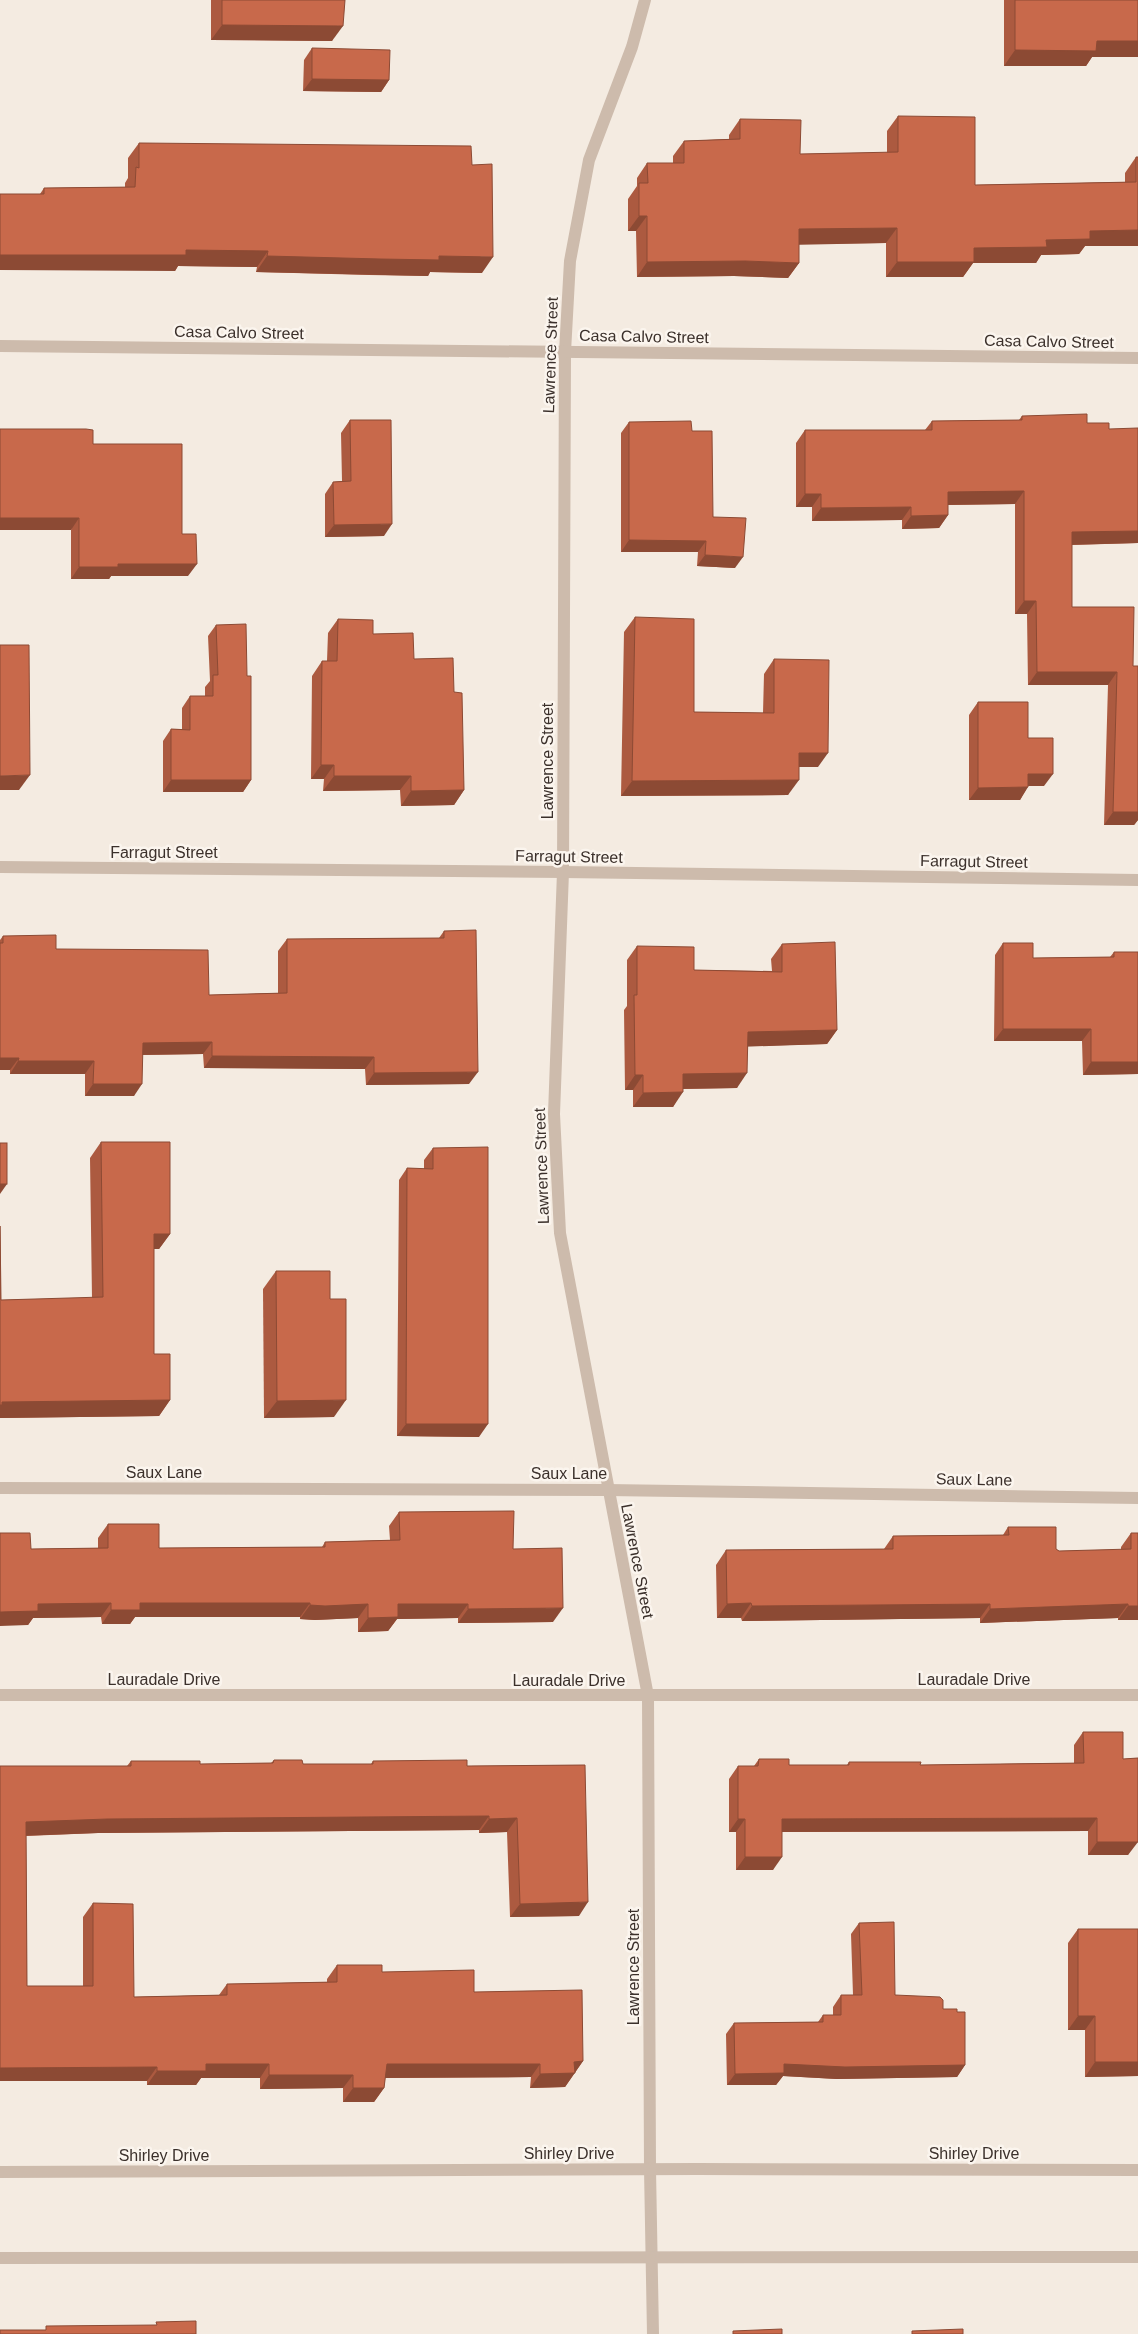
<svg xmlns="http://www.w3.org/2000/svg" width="1138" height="2334" font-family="Helvetica,sans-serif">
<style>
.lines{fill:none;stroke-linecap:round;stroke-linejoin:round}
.minor{stroke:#cdbbac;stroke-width:12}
.tertiary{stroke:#cdbbac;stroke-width:12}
.wall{fill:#ac5a40}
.shaded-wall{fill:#8c4a34}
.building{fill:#c8694b;stroke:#8c4a34}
.labels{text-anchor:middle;stroke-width:5;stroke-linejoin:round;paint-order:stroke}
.street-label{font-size:16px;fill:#3b302b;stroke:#fbf5ee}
</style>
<rect width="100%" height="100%" fill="#f4ebe1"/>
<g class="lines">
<g class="minor">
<polyline points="645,0 632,47 589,160 570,261 565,352 563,872 554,1114 560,1233 648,1696 650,2169 653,2334"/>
<polyline points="0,346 1138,358"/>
<polyline points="0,867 563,872 1138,880"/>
<polyline points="0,1488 607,1490 1138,1498"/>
<polyline points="0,1695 1138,1695"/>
</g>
<g class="tertiary">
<polyline points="0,2172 697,2169 1138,2170"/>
<polyline points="0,2258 1138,2257"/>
</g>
</g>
<g class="wall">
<polygon points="211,0 345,0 332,41 211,40"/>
<polygon points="1004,0 1138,0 1138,57 1092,57 1086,66 1004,66"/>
<polygon points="312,48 389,80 381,92 303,91 304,60"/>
<polygon points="898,116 975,185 1125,182 1125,173 1136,157 1138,157 1138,246 1085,246 1079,254 1041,255 1036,263 973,263 963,277 886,277 886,243 799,244 799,263 788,278 734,276 637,277 636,231 628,231 628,199 637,186 637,178 647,163 673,163 673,156 684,141 729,139 729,135 740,119 800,154 887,153 887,131"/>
<polygon points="139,143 472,165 482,273 430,272 428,276 369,275 256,272 257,267 178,266 175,271 40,194 44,188 125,187 125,183 128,178 128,158"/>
<polygon points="1022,416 1087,423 1109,429 1138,543 1072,545 1072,607 1133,666 1138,666 1138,820 1134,825 1104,825 1108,685 1028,685 1027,614 1015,614 1015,504 948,505 948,515 939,528 902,529 902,520 812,521 812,507 796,507 796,443 805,430 925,430 932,421 1019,420"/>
<polygon points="350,420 384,536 325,537 325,494 333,482 342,481 341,433"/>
<polygon points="629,422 692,431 713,517 735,568 697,566 698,552 621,552 621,433"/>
<polygon points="93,444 182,534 188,576 111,576 109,579 71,579 71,530"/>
<polygon points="635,617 694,712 763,713 764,674 774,659 818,767 799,767 788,795 621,796 624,632"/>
<polygon points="338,619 373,634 414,659 454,692 464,790 454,805 401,806 400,790 323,791 324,779 311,779 312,676 322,661 327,661 328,633"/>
<polygon points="216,625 247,676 251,780 243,792 163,792 163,741 171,729 182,729 182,708 190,696 205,696 205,687 210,681 208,636"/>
<polygon points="978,702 1028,738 1044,786 1028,786 1020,800 969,800 969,715"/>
<polygon points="444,931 469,1084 366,1085 365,1069 204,1068 203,1054 142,1055 134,1096 85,1096 85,1074 10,1074 10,1070 0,1070 0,940 3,936 56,949 209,995 278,993 278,951 287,939 439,938"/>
<polygon points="1003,943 1033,958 1110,957 1114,952 1138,952 1138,1074 1083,1075 1082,1041 994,1041 995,955"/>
<polygon points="782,944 837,1030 827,1044 748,1046 737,1088 683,1089 673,1107 633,1107 633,1090 625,1090 624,1010 627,1006 627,960 637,946 694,970 772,971 771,959"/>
<polygon points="101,1142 170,1234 159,1249 154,1249 154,1354 170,1400 159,1416 0,1418 0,1226 1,1300 92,1298 90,1158"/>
<polygon points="433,1148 479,1437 397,1436 399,1180 407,1168 424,1169 424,1160"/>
<polygon points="276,1271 330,1299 334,1417 264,1418 263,1289"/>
<polygon points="399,1512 513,1549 553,1622 458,1623 458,1618 397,1619 388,1631 358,1632 358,1618 315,1620 300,1619 300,1617 135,1617 130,1624 102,1624 101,1617 33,1618 28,1625 31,1549 98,1548 98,1538 108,1524 159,1548 322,1547 325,1542 390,1540 389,1526"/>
<polygon points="1008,1527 1059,1551 1121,1550 1121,1547 1131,1533 1138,1533 1138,1620 1118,1620 1118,1618 980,1623 980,1618 742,1621 741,1618 717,1618 716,1565 726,1550 884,1549 893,1536 1003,1535"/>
<polygon points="1083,1732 1123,1759 1138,1758 1138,1832 1128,1855 1088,1855 1088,1831 782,1832 773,1870 736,1870 736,1832 729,1832 729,1779 738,1766 754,1766 759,1759 789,1765 847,1765 849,1762 920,1765 1074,1763 1074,1745"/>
<polygon points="274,1760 303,1764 371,1764 373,1761 467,1766 585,1765 579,1916 510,1917 507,1832 479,1833 479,1830 98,1833 26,1836 27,1986 83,1986 83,1917 93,1903 134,1997 219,1995 227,1984 327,1982 327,1979 337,1965 382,1972 474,1992 583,2061 565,2087 530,2088 531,2077 385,2078 384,2088 374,2102 343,2102 343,2088 260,2089 260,2078 201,2078 196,2085 147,2085 147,2081 0,2081 0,1766 127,1766 131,1761 200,1764 271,1763"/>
<polygon points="859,1923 895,1995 943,2009 957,2012 965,2065 957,2077 837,2079 783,2076 776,2085 727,2085 726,2034 734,2023 818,2022 823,2015 833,2015 833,2007 841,1995 853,1995 851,1934"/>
<polygon points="1078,1929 1138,1929 1138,2076 1085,2077 1085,2030 1068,2030 1068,1943"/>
</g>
<g class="shaded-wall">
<polygon points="222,25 343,26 332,41 211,40"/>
<polygon points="1097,41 1138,41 1138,57 1092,57 1086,66 1004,66 1015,50"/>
<polygon points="312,79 389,80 381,92 303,91"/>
<polygon points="639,216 647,216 636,231 628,231"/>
<polygon points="897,228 886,243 788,245 799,229"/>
<polygon points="1138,230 1138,246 1085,246 1079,254 1041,255 1036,263 973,263 963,277 886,277 897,262 974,248 1046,240 1090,231"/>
<polygon points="186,250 268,251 257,267 178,266 175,271 0,270 0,255"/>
<polygon points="267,256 439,256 493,257 482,273 430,272 428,276 256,272"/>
<polygon points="745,261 799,263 788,278 734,276 637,277 647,262"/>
<polygon points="1024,491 1015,504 939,505 948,492"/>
<polygon points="805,494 821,494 812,507 796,507"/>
<polygon points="911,507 902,520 812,521 821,508"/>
<polygon points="948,515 939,528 902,529 911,516"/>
<polygon points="0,518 79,518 71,530 0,530"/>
<polygon points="392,524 384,536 325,537 334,525"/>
<polygon points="1138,531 1138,543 1063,545 1072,532"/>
<polygon points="629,540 706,541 698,552 621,552"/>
<polygon points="705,555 743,557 735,568 697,566"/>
<polygon points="118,564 197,564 188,576 111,576 109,579 71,579 79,567"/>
<polygon points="1024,601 1036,601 1027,614 1015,614"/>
<polygon points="1037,672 1117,672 1108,685 1028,685"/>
<polygon points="799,753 828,753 818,767 788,767"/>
<polygon points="321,765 334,765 324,779 311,779"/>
<polygon points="1028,774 1053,774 1044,786 1020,786"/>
<polygon points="30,775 19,790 0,790 0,776"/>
<polygon points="334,776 411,776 400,790 323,791"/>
<polygon points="171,780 251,780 243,792 163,792"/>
<polygon points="799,780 788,795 621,796 632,781"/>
<polygon points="1028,787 1020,800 969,800 978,788"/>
<polygon points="464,790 454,805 401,806 411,791"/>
<polygon points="1113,812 1138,812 1138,820 1134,825 1104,825"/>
<polygon points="1003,1029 1091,1029 1082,1041 994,1041"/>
<polygon points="837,1030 827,1044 738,1047 748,1032"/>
<polygon points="212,1042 203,1054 134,1055 143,1043"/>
<polygon points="212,1056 374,1057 365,1069 204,1068"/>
<polygon points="0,1058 19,1058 10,1070 0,1070"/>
<polygon points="18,1061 94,1061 85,1074 10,1074"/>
<polygon points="1091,1062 1138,1062 1138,1074 1083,1075"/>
<polygon points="478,1072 469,1084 366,1085 374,1073"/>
<polygon points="747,1073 737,1088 673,1089 683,1074"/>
<polygon points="635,1075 643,1075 633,1090 625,1090"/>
<polygon points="93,1084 142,1084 134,1096 85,1096"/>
<polygon points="683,1092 673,1107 633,1107 643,1093"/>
<polygon points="0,1184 7,1184 0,1194"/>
<polygon points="154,1234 170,1234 159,1249 143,1249"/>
<polygon points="170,1400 159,1416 0,1418 0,1405 2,1402"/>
<polygon points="346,1400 334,1417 264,1418 277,1401"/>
<polygon points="406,1424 488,1424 479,1437 397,1436"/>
<polygon points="111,1603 101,1617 33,1618 28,1625 0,1626 0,1612 38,1604"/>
<polygon points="140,1603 310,1603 300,1617 135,1617 130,1624 102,1624 111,1610"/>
<polygon points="751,1603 741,1618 717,1618 727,1604"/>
<polygon points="368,1604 358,1618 315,1620 300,1619 310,1605"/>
<polygon points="398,1604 468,1604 458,1618 397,1619 388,1631 358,1632 368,1618"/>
<polygon points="990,1604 980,1618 742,1621 752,1606"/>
<polygon points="1128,1604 1118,1618 980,1623 990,1609"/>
<polygon points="1128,1606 1138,1606 1138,1620 1118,1620"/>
<polygon points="563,1608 553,1622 458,1623 468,1609"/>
<polygon points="489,1816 479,1830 98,1833 17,1836 26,1822 107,1819"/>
<polygon points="517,1818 507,1832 479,1833 489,1819"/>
<polygon points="1097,1818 1088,1831 773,1832 782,1819"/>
<polygon points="738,1819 745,1819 736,1832 729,1832"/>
<polygon points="1097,1842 1138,1842 1128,1855 1088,1855"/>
<polygon points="745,1857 782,1857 773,1870 736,1870"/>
<polygon points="588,1902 579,1916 510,1917 520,1904"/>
<polygon points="1078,2016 1095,2016 1085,2030 1068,2030"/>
<polygon points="583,2061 565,2087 530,2088 540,2074 574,2062"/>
<polygon points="1095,2062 1138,2062 1138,2076 1085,2077"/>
<polygon points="206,2064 269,2064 260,2078 201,2078 196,2085 147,2085 157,2071"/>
<polygon points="387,2064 540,2064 531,2077 377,2078"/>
<polygon points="784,2064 965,2065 957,2077 837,2079 783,2076 776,2085 727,2085 735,2074"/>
<polygon points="157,2067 147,2081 0,2081 0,2068"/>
<polygon points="269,2075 353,2075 343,2088 260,2089"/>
<polygon points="353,2088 384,2088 374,2102 343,2102"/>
</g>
<g class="building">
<polygon points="222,0 345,0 343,26 222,25"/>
<polygon points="1015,0 1138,0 1138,41 1097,41 1096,51 1015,50"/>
<polygon points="312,48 390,50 389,80 312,79"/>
<polygon points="898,116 975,117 975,185 1136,182 1136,157 1138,157 1138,230 1090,231 1090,239 1046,240 1047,247 974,248 974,262 897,262 897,228 799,229 799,263 745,261 647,262 647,216 639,216 639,183 648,183 647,163 684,163 684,141 740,139 740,119 801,120 800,154 898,152"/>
<polygon points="139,143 471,146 472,165 492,164 493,257 439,256 439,260 380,259 267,256 268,251 186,250 186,255 0,255 0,194 44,194 44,188 135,187 136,167 139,168"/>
<polygon points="1087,414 1087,423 1109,423 1109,429 1138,428 1138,531 1072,532 1072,607 1134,607 1133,666 1138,666 1138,812 1113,812 1117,672 1037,672 1036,601 1024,601 1024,491 948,492 948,515 911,516 911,507 821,508 821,494 805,494 805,430 932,430 932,421 1022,420 1022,416"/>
<polygon points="350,420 391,420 392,524 334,525 333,482 351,481"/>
<polygon points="691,421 692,431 712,431 713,517 746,518 743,557 705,555 706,541 629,540 629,422"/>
<polygon points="0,429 86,429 93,430 93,444 182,444 182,534 196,534 197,564 118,564 118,567 79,567 79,518 0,518"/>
<polygon points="635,617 694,619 694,712 774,713 774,659 829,660 828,753 799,753 799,780 632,781"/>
<polygon points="338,619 373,620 373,634 413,633 414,659 453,658 454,692 462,693 464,790 411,791 411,776 334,776 334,765 321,765 322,661 337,661"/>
<polygon points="246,624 247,676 251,676 251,780 171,780 171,729 190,730 190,696 213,696 213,675 218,675 216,625"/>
<polygon points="0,645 29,645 30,775 0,776"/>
<polygon points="978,702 1028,702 1028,738 1053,738 1053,774 1028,774 1028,787 978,788"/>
<polygon points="476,930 478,1072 374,1073 374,1057 212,1056 212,1042 143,1043 142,1084 93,1084 94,1061 18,1061 19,1058 0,1058 0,943 3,943 3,936 56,935 56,949 208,950 209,995 287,993 287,939 444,938 444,931"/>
<polygon points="835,942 837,1030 748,1032 747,1073 683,1074 683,1092 643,1093 643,1075 635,1075 634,995 637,995 637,946 694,947 694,970 782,972 782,944"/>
<polygon points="1003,943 1033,943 1033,958 1114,957 1114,952 1138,952 1138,1062 1091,1062 1091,1029 1003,1029"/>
<polygon points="101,1142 170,1142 170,1234 154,1234 154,1354 170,1354 170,1400 2,1402 2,1405 0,1405 0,1226 1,1300 103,1297"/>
<rect x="0" y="1143" width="7" height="41"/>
<polygon points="488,1147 488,1424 406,1424 407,1168 433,1169 433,1148"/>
<polygon points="276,1271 330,1271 330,1299 346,1299 346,1400 277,1401"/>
<polygon points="514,1511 513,1549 562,1548 563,1608 468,1609 468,1604 398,1604 398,1617 368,1618 368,1604 325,1606 310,1605 310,1603 140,1603 140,1610 111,1610 111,1603 38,1604 38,1611 0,1612 0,1533 30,1533 31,1549 108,1548 108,1524 159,1524 159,1548 325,1547 325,1542 400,1540 399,1512"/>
<polygon points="1008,1527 1056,1527 1056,1549 1059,1551 1131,1549 1131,1533 1138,1533 1138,1606 1128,1606 1128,1604 990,1609 990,1604 752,1606 751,1603 727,1604 726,1550 893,1549 893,1536 1009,1535"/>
<polygon points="1083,1732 1123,1732 1123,1759 1138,1758 1138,1842 1097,1842 1097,1818 782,1819 782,1857 745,1857 745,1819 738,1819 738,1766 758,1766 759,1759 789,1759 789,1765 849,1765 849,1762 921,1762 920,1765 1084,1763"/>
<polygon points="274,1760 302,1760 303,1764 373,1764 373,1761 467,1760 467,1766 585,1765 588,1902 520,1904 517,1818 489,1819 489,1816 107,1819 26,1822 27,1986 93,1986 93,1903 133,1904 134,1997 227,1995 227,1984 337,1982 337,1965 382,1965 382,1972 474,1970 474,1992 582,1990 583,2061 574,2062 575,2073 540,2074 540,2064 387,2064 384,2088 353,2088 353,2075 269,2075 269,2064 206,2064 206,2071 157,2071 157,2067 0,2068 0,2072 0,1766 131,1766 131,1761 200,1761 200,1764 273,1763"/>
<polygon points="894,1922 895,1995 940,1997 943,2000 943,2009 957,2009 957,2012 965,2012 965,2065 845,2067 784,2064 784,2073 735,2074 734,2023 823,2022 823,2015 841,2015 841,1995 862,1995 859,1923"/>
<polygon points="1078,1929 1138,1929 1138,2062 1095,2062 1095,2016 1078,2016"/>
<polygon points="196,2321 196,2334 0,2334 0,2330 46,2330 46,2326 157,2325 156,2322"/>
<polygon points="782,2329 782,2334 733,2334 733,2331"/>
<polygon points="963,2329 963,2334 912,2334 912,2331"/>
</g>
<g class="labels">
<g class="street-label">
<text transform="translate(239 332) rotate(1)" y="6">Casa Calvo Street</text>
<text transform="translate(644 336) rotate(1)" y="6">Casa Calvo Street</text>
<text transform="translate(1049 341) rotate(1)" y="6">Casa Calvo Street</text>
<text transform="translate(550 355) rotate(-88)" y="6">Lawrence Street</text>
<text transform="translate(547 761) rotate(-90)" y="6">Lawrence Street</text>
<text x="164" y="858">Farragut Street</text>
<text transform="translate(569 856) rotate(1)" y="6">Farragut Street</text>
<text transform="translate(974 861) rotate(1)" y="6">Farragut Street</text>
<text transform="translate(541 1166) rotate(-92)" y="6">Lawrence Street</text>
<text x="164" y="1478">Saux Lane</text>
<text x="569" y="1479">Saux Lane</text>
<text transform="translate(974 1479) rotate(1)" y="6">Saux Lane</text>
<text transform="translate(638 1561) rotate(79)" y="6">Lawrence Street</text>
<text x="164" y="1685">Lauradale Drive</text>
<text x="974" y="1685">Lauradale Drive</text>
<text x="569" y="1686">Lauradale Drive</text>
<text transform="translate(633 1967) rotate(-90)" y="6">Lawrence Street</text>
<text x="569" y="2159">Shirley Drive</text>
<text x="974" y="2159">Shirley Drive</text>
<text x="164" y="2161">Shirley Drive</text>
</g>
</g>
</svg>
